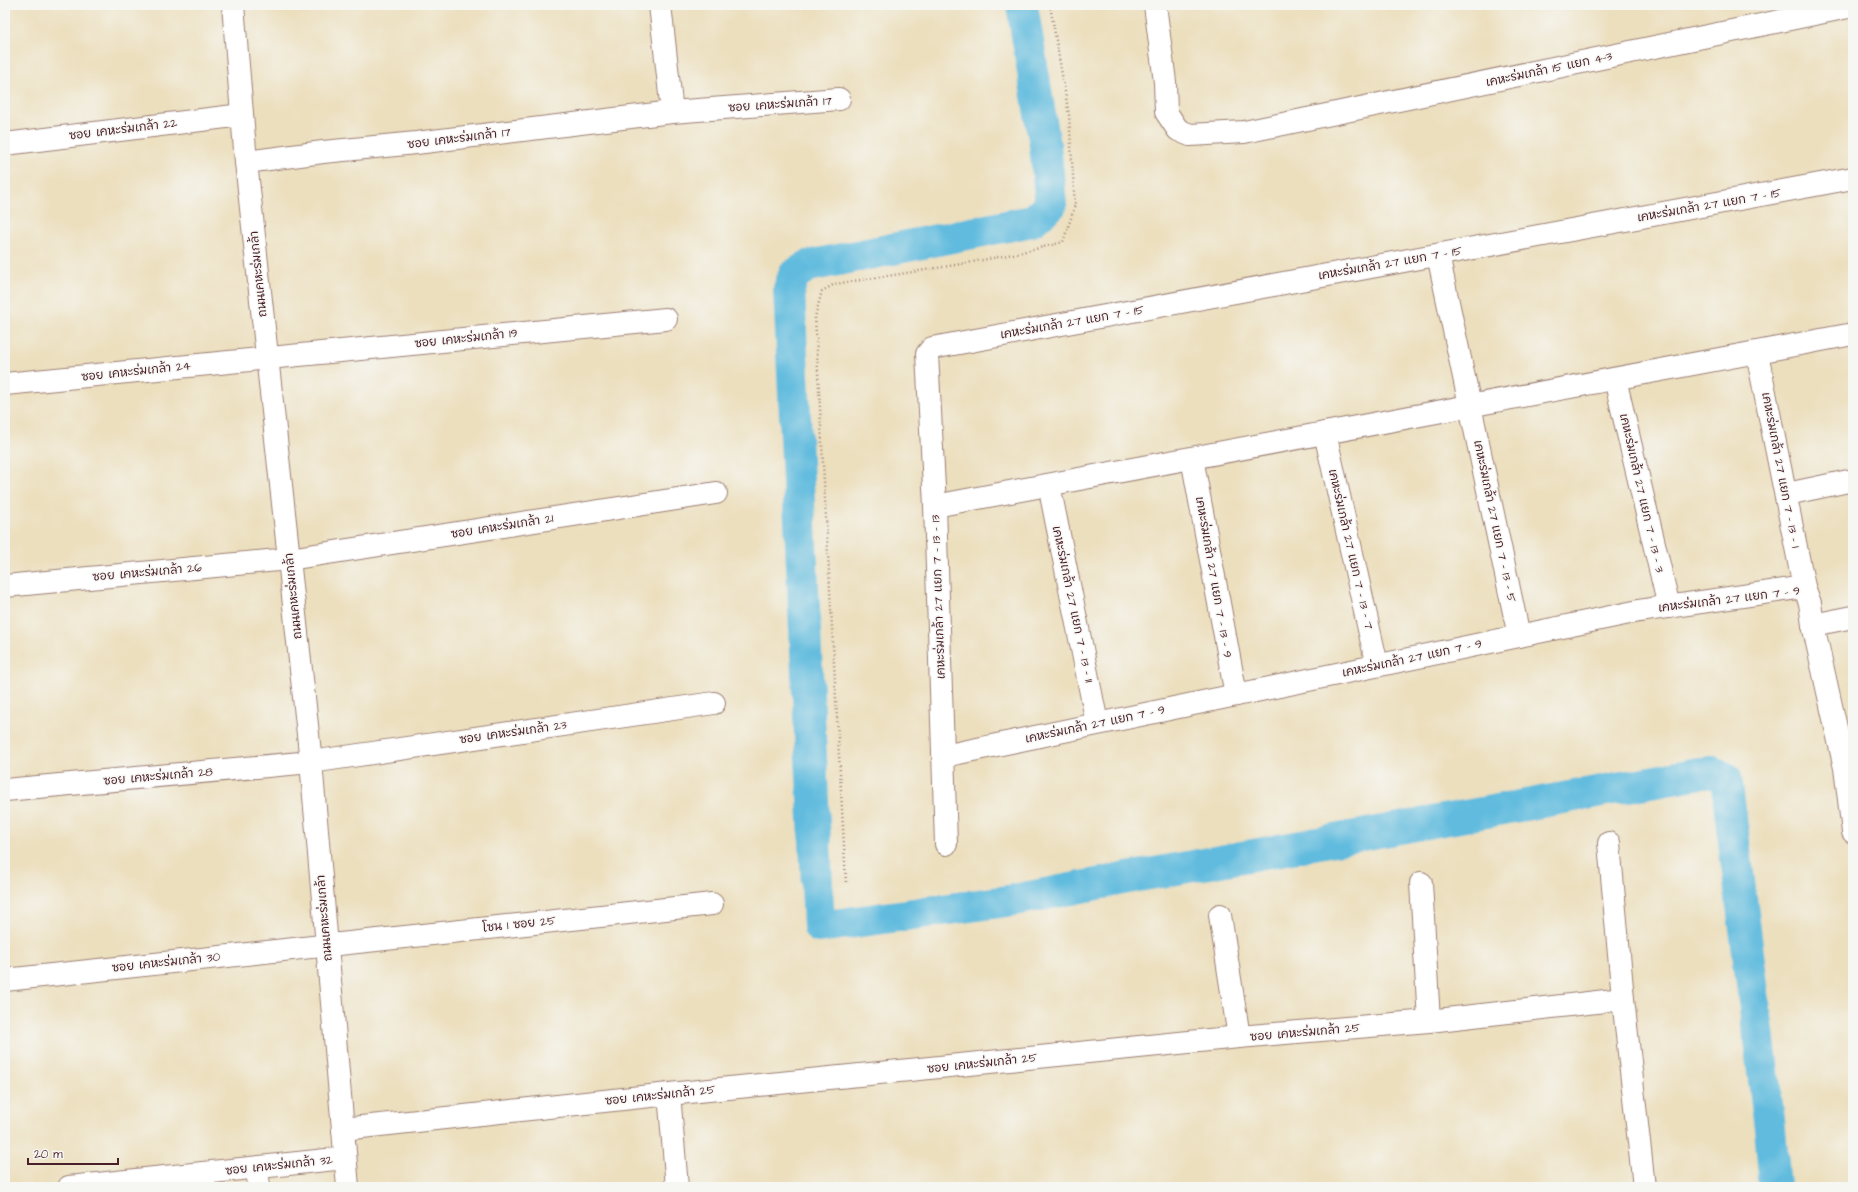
<svg xmlns="http://www.w3.org/2000/svg" width="1858" height="1192" font-family="'Architects Daughter','Playpen Sans Thai',sans-serif">
<style>
.lines{fill:none;stroke-linecap:round;stroke-linejoin:round}
.canal{stroke:#60bbde;stroke-width:32}
.minor-casing{stroke:#9b7f74;stroke-width:24}
.path{stroke:#9b7f74;stroke-width:2.5;stroke-dasharray:1 3;stroke-linecap:butt}
.minor{stroke:#fff;stroke-width:22}
.labels{text-anchor:middle;stroke-width:3;stroke-linejoin:round;paint-order:stroke}
.street-label{font-size:12px;fill:#4a1f2b;stroke:#f6f6f2}
</style>
<rect width="100%" height="100%" fill="#f6f6f2"/>
<filter id="ink" filterUnits="userSpaceOnUse"><feTurbulence type="fractalNoise" baseFrequency=".025" numOctaves="2"/><feDisplacementMap in="SourceGraphic" scale="8" xChannelSelector="R" yChannelSelector="G"/><feConvolveMatrix kernelMatrix="1 2 1 2 8 2 1 2 1" color-interpolation-filters="sRGB"/></filter>
<filter id="wash" filterUnits="userSpaceOnUse"><feTurbulence type="fractalNoise" baseFrequency=".012" numOctaves="4" result="noise"/><feDisplacementMap in="SourceGraphic" scale="16" xChannelSelector="R" yChannelSelector="G"/><feGaussianBlur stdDeviation="0.9" result="paint"/><feColorMatrix in="noise" values="0 0 0 0 0 0 0 0 0 0 0 0 0 0 0 0 0 1.4 0 .05"/><feComposite in="paint" operator="in"/></filter>
<g filter="url(#wash)">
<rect width="100%" height="100%" fill="#ecdfbe"/>
<g class="lines">
<polyline class="canal" points="1022,5 1045,145 1051,205 1032,221 808,266 794,275 789,289 819,927 1014,900 1133,877 1694,774 1713,772 1726,778 1770,1128 1775,1187"/>
</g>
</g>
<g filter="url(#ink)">
<g class="lines">
<g class="minor-casing">
<g id="minor">
<polyline points="233,5 246,162 311,762 348,1187"/>
<polyline points="660,5 672,112"/>
<polyline points="1155,5 1165,82 1166,112 1178,130 1190,135 1244,132 1853,6"/>
<polyline points="5,144 242,115"/>
<polyline points="246,162 323,152 416,143 672,112 839,99"/>
<polyline points="1438,255 1519,636"/>
<polyline points="1757,353 1804,587"/>
<polyline points="1615,379 1669,607"/>
<polyline points="5,384 666,319"/>
<polyline points="1325,433 1377,665"/>
<polyline points="1192,458 1236,695"/>
<polyline points="1049,485 1097,723"/>
<polyline points="1787,494 1853,480"/>
<polyline points="935,506 1853,334"/>
<polyline points="5,586 289,559 716,493"/>
<polyline points="1813,625 1845,768 1853,832"/>
<polyline points="944,756 1639,611 1804,587 1810,603 1813,625 1853,617"/>
<polyline points="5,790 311,762 714,703"/>
<polyline points="1609,843 1623,999 1644,1187"/>
<polyline points="946,844 935,506 927,354 932,348 1853,178"/>
<polyline points="1421,883 1429,1021"/>
<polyline points="1220,915 1239,1037"/>
<polyline points="5,980 712,904"/>
<polyline points="669,1094 677,1187"/>
<polyline points="343,1129 669,1094 1239,1037 1429,1021 1623,999"/>
<polyline points="257,1168 259,1187"/>
<polyline points="69,1187 345,1158"/>
</g>
</g>
<path class="path" d="M846,882l-31,-565 7,-26 13,-7c76,-12 153,-22 228,-42l12,-36 -6,-91 -19,-110"/>
<use href="#minor" class="minor"/>
</g>
</g>
<g class="labels">
<g class="street-label">
<text transform="translate(1549 69) rotate(-12)" y="4">เคหะร่มเกล้า 15 แยก 4-3</text>
<text transform="translate(780 104) rotate(-4)" y="4">ซอย เคหะร่มเกล้า 17</text>
<text transform="translate(123 129) rotate(-7)" y="4">ซอย เคหะร่มเกล้า 22</text>
<text transform="translate(459 138) rotate(-7)" y="4">ซอย เคหะร่มเกล้า 17</text>
<text transform="translate(1709 205) rotate(-10)" y="4">เคหะร่มเกล้า 27 แยก 7 - 15</text>
<text transform="translate(1390 263) rotate(-10)" y="4">เคหะร่มเกล้า 27 แยก 7 - 15</text>
<text transform="translate(258 274) rotate(-96)" y="4">ถนนเคหะร่มเกล้า</text>
<text transform="translate(1072 322) rotate(-10)" y="4">เคหะร่มเกล้า 27 แยก 7 - 15</text>
<text transform="translate(466 338) rotate(-6)" y="4">ซอย เคหะร่มเกล้า 19</text>
<text transform="translate(136 371) rotate(-6)" y="4">ซอย เคหะร่มเกล้า 24</text>
<text transform="translate(1781 470) rotate(79)" y="4">เคหะร่มเกล้า 27 แยก 7 - 13 - 1</text>
<text transform="translate(1642 493) rotate(77)" y="4">เคหะร่มเกล้า 27 แยก 7 - 13 - 3</text>
<text transform="translate(1495 521) rotate(78)" y="4">เคหะร่มเกล้า 27 แยก 7 - 13 - 5</text>
<text transform="translate(502 526) rotate(-9)" y="4">ซอย เคหะร่มเกล้า 21</text>
<text transform="translate(1351 549) rotate(77)" y="4">เคหะร่มเกล้า 27 แยก 7 - 13 - 7</text>
<text transform="translate(147 572) rotate(-5)" y="4">ซอย เคหะร่มเกล้า 26</text>
<text transform="translate(1214 577) rotate(80)" y="4">เคหะร่มเกล้า 27 แยก 7 - 13 - 9</text>
<text transform="translate(293 596) rotate(-96)" y="4">ถนนเคหะร่มเกล้า</text>
<text transform="translate(938 597) rotate(-92)" y="4">เคหะร่มเกล้า 27 แยก 7 - 13 - 13</text>
<text transform="translate(1729 599) rotate(-7)" y="4">เคหะร่มเกล้า 27 แยก 7 - 9</text>
<text transform="translate(1073 604) rotate(78)" y="4">เคหะร่มเกล้า 27 แยก 7 - 13 - 11</text>
<text transform="translate(1412 658) rotate(-12)" y="4">เคหะร่มเกล้า 27 แยก 7 - 9</text>
<text transform="translate(1095 724) rotate(-12)" y="4">เคหะร่มเกล้า 27 แยก 7 - 9</text>
<text transform="translate(513 732) rotate(-8)" y="4">ซอย เคหะร่มเกล้า 23</text>
<text transform="translate(158 776) rotate(-5)" y="4">ซอย เคหะร่มเกล้า 28</text>
<text transform="translate(324 918) rotate(-95)" y="4">ถนนเคหะร่มเกล้า</text>
<text transform="translate(519 924) rotate(-6)" y="4">โซน 1 ซอย 25</text>
<text transform="translate(166 962) rotate(-6)" y="4">ซอย เคหะร่มเกล้า 30</text>
<text transform="translate(1305 1032) rotate(-5)" y="4">ซอย เคหะร่มเกล้า 25</text>
<text transform="translate(982 1063) rotate(-6)" y="4">ซอย เคหะร่มเกล้า 25</text>
<text transform="translate(660 1095) rotate(-6)" y="4">ซอย เคหะร่มเกล้า 25</text>
<text transform="translate(279 1165) rotate(-6)" y="4">ซอย เคหะร่มเกล้า 32</text>
</g>
</g>
<rect width="1858" height="1192" fill="none" stroke="#f6f6f2" stroke-width="20"/>
<path d="M28 1158v6h90v-6" fill="none" stroke="#4a1f2b" stroke-width="2"/>
<text x="34" y="1158" font-size="12" fill="#4a1f2b" stroke="#f6f6f2" stroke-width="3" paint-order="stroke">20 m</text>
</svg>
